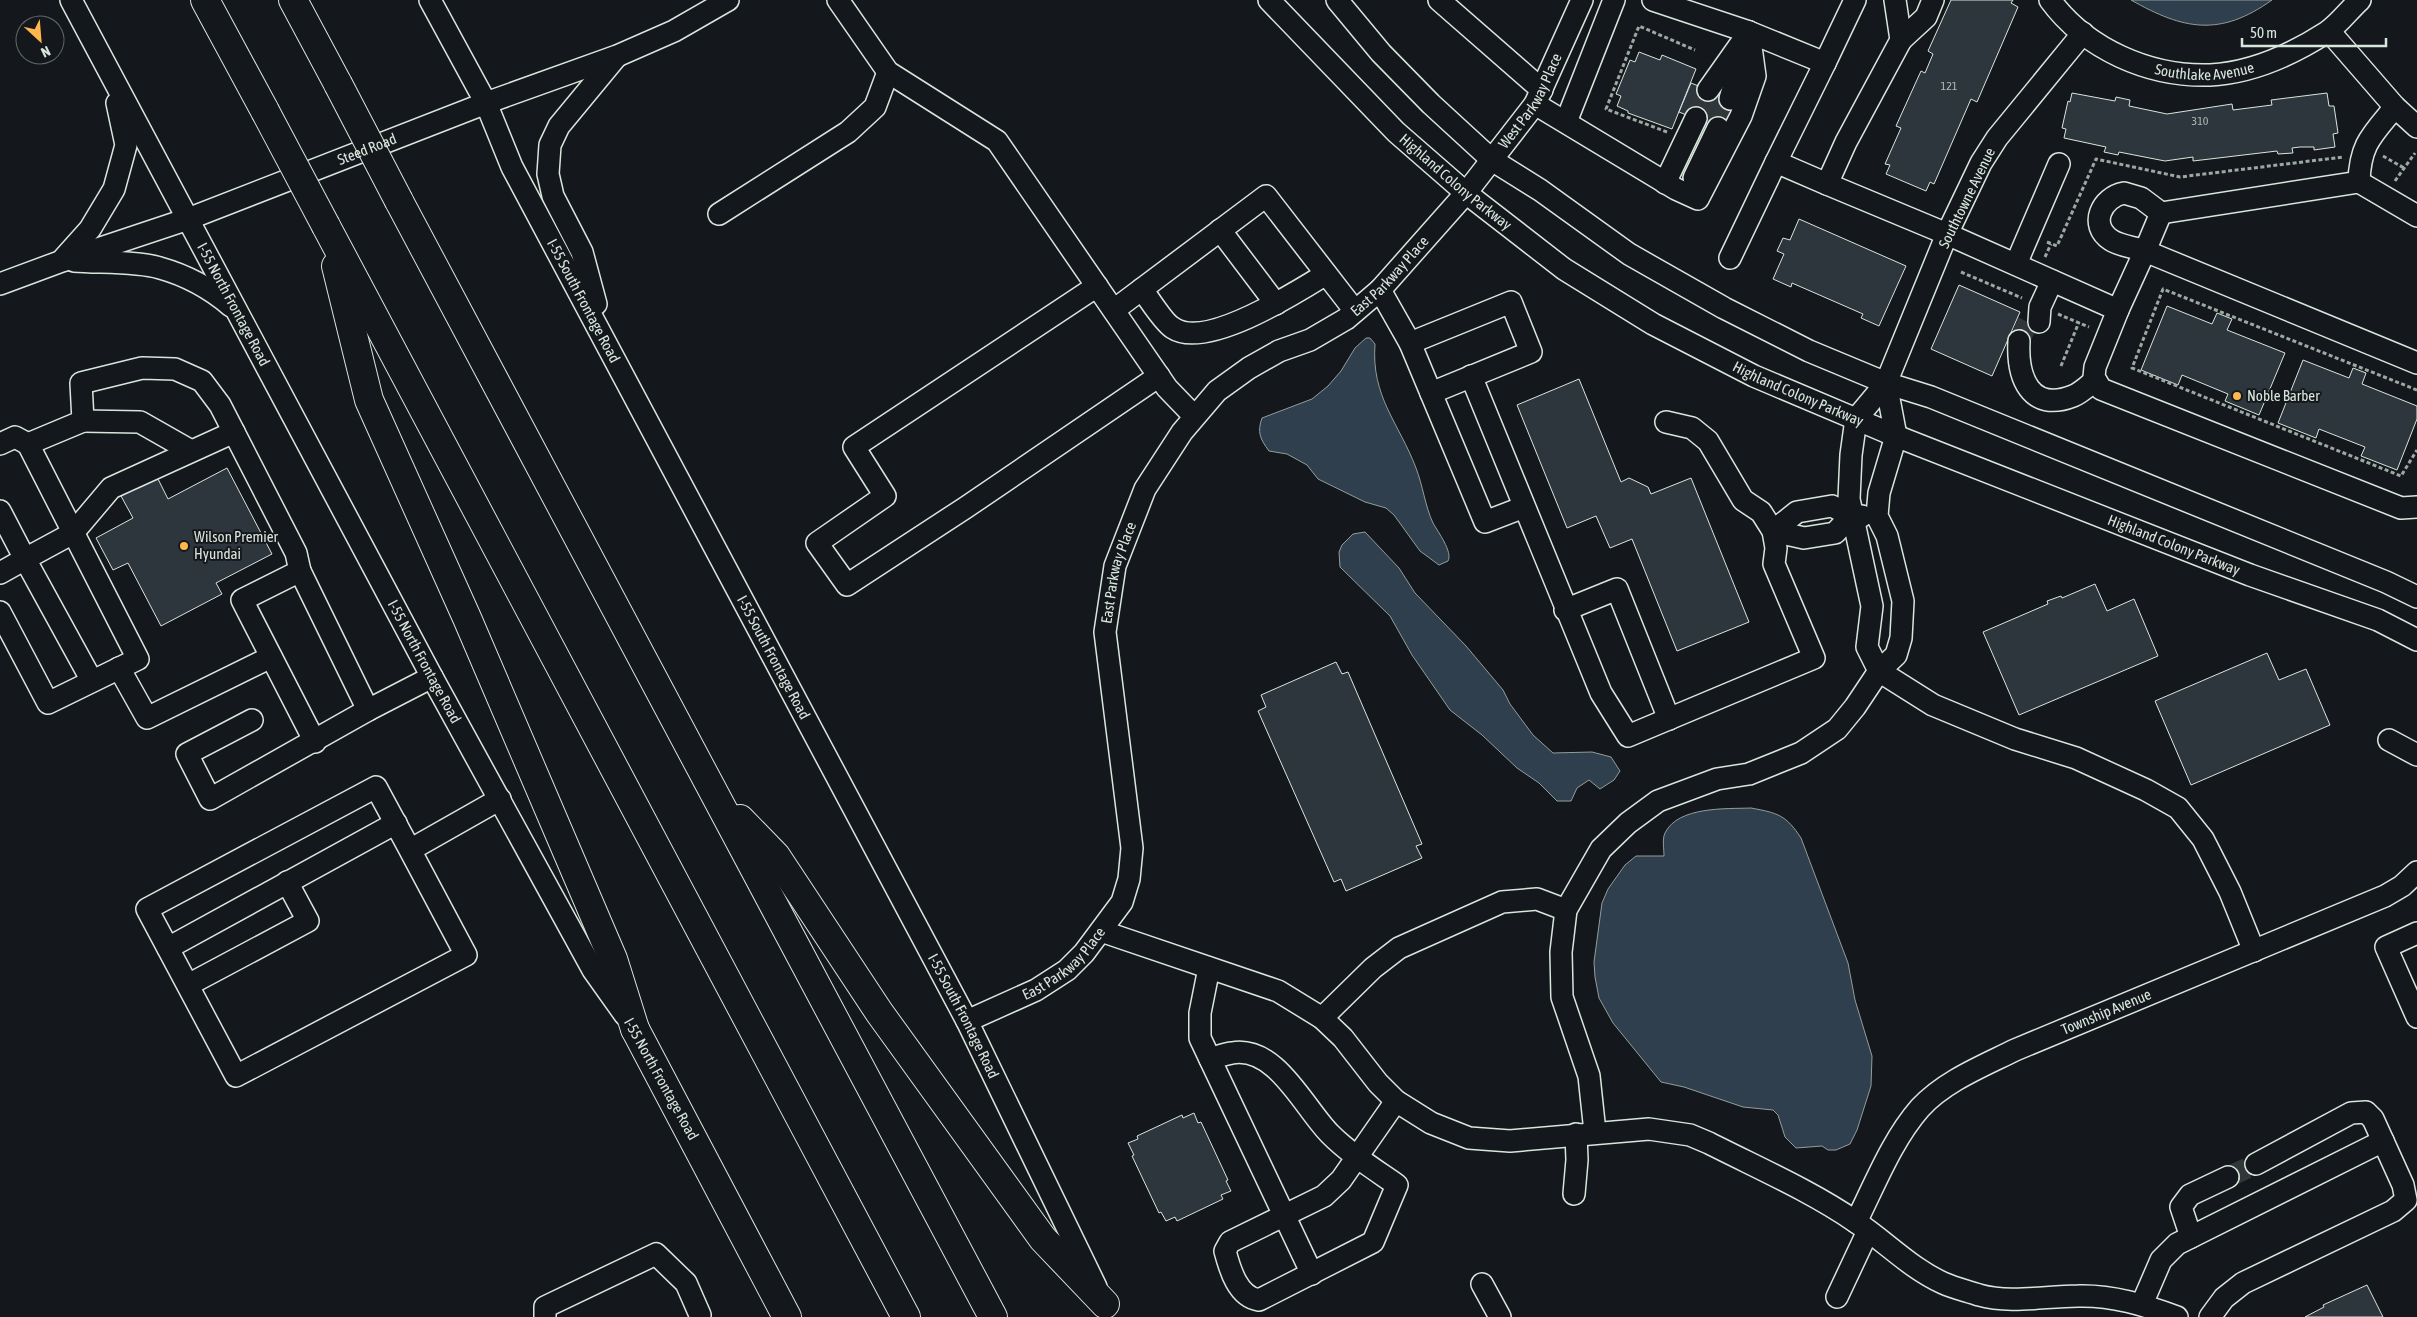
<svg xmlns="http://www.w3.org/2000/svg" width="2417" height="1317" font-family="'Asap Condensed',sans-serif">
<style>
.water{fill:#2f3f4d;stroke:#939e99}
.building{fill:#2c363c;stroke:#d8e6dc}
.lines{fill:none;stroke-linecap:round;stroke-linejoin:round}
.minor-tunnel{stroke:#313739;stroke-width:21;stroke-dasharray:21 11;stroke-linecap:butt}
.minor-casing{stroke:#d8e6dc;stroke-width:24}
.major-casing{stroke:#d8e6dc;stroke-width:30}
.highway-casing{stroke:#d8e6dc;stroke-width:30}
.path{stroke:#9da8a2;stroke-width:3;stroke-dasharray:4 2.5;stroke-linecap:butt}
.minor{stroke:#14181c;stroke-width:21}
.major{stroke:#14181c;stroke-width:28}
.highway{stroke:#14181c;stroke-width:28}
.highway-bridge-casing{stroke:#d8e6dc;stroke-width:30;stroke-linecap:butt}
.highway-bridge{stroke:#14181c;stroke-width:28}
.poi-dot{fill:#ffb74d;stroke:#14181c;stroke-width:2}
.labels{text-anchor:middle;stroke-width:4;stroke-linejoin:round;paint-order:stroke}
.number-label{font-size:12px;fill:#adbab4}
.street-label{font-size:15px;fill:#d8e6dc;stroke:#14181c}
.poi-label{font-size:15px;fill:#d8e6dc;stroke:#14181c;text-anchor:start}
</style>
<rect width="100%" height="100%" fill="#14181c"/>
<g class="water">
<path d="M2131,0h141c-52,37 -88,30 -141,0z"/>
<path d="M1366,338h4l5,6c-4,53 24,79 41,124 7,18 9,38 17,55 5,9 20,29 15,38l-9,4 -19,-14 -26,-36 -8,-7 -21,-6 -47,-23 -11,-14 -20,-11 -18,-3c-9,-12 -12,-19 -7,-33l50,-19 16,-13 13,-15 14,-23z"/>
<polygon points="1365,532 1399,568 1415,593 1466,646 1503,690 1510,704 1533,735 1553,753 1592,752 1611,757 1620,771 1614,780 1600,789 1589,780 1577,788 1571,801 1557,801 1539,783 1517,768 1482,735 1450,710 1412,655 1390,616 1340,567 1339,552 1342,545 1353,534"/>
<path d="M1751,808c27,5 35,7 50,30l47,125 7,37 17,56 -1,30 -14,44 -7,14 -14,6h-8l-6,-4 -26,2 -11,-11 -7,-22 -5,-5 -30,-3 -59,-20 -23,-5 -48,-59 -14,-25 -4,-21 -1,-15 8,-59 6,-14 17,-24 11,-9h28c0,-7 -2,-17 1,-23 13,-27 62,-24 86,-25z"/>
</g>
<g class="building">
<polygon points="1951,0 2013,0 2011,3 2018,7 1977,102 1971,99 1934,184 1930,182 1926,191 1886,174 1890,165 1885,164 1901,128 1896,126 1921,71 1925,73 1933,54 1928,51"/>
<polygon points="1639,52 1660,60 1662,55 1696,69 1672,129 1628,113 1628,111 1617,106 1621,96 1616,94 1630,60 1635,62"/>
<polygon points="1691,83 1736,101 1724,130 1679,112"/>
<polygon points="2072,93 2115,101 2116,97 2130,100 2129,106 2167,114 2232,104 2233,110 2272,105 2271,100 2327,93 2329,106 2334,106 2338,133 2333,134 2335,147 2314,150 2314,147 2300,147 2292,148 2293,153 2278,154 2277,151 2193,161 2193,157 2165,161 2119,152 2118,155 2104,152 2106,147 2064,138 2066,129 2062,128 2068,101 2070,102"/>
<polygon points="1799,219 1906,266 1879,326 1861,318 1863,314 1792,283 1791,287 1773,279 1784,254 1777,251 1783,238 1790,240"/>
<polygon points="1959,285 2020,312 1992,376 1931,349"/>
<polygon points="2167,306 2212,324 2217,313 2232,319 2227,330 2285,353 2259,415 2225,401 2228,394 2182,375 2178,385 2141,370"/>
<polygon points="2303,360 2349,378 2353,368 2366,373 2362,384 2417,406 2417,419 2397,470 2361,456 2365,447 2319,429 2316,438 2278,423"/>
<polygon points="1579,379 1621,482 1629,478 1648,487 1651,494 1691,478 1749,622 1677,651 1632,539 1610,548 1596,516 1567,528 1517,405"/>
<polygon points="227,468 272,554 216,583 222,594 161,626 128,563 113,570 96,538 133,518 121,496 157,477 168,499"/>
<polygon points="2095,584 2107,611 2134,599 2158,656 2019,715 1983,632 2048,604 2047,601 2061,596 2062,598"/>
<polygon points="2267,653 2279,680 2306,669 2330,725 2191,785 2155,701"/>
<polygon points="1336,662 1342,674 1348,672 1422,844 1416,846 1422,858 1346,891 1341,879 1334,882 1258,711 1266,707 1261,695"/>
<polygon points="1194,1113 1198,1123 1201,1122 1228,1180 1226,1181 1231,1191 1221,1195 1223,1199 1177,1221 1175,1217 1166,1221 1161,1212 1159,1213 1132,1156 1134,1155 1128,1143 1138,1139 1137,1136 1182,1115 1183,1118"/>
<polygon points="2367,1285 2383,1317 2305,1317 2324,1307 2323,1305"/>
</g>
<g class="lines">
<g class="minor-tunnel">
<polyline points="1696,118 1708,90"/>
<polyline points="1718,128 1730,99"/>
<polyline points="2019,341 2030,318"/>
<polyline points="2228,1177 2256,1164"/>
</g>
<g class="minor-casing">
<g id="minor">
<path id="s1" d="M71,0l361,677 161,293 32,45"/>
<path id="s2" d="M430,0l56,103 26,64 455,854 129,266"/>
<polyline points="838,0 888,72 997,141 1167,388 1194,416"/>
<path id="s3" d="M1269,0l127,132 70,61 98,76 89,55 101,52 142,60 354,139 128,45 39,20"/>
<polyline points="1337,0 1381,53 1431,104 1492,160 1540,190 1629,254 1724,308 1809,351 1886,383 1931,397 2386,582 2417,597"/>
<polyline points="1439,0 1542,90"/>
<polyline points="1653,0 1749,32 1825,63 1855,0"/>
<polyline points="1895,0 1901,40 1846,142 1827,184 1947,234 2118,310 2095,367 2094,377 2101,389 2401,508 2417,507"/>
<path id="s4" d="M2050,0c36,49 99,77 160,75 41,-2 83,-21 117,-43 12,-8 22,-22 33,-32"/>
<polyline points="2329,31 2395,107 2417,127"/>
<polyline points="2083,33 1997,138 1981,163 1947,234 1886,383 1856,419 1851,455 1849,499 1872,606 1867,647 1879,671 1933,705 2015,739 2076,758 2146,790 2178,808 2203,839 2230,892 2254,951"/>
<polyline points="1901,40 1926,17 1933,0"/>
<polyline points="1825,63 1776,162 1827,184"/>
<polyline points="1708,90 1749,32"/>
<polyline points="1730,99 1745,47"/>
<polyline points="1535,104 1676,189 1698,199 1741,116 1755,76 1749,32"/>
<polyline points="1566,122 1614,0"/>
<polyline points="1694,178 1718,128"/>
<path d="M2359,182c1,-38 13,-47 36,-75"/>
<polyline points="1665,183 1696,118"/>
<path d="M2124,193l17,5 20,15 -16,38c-11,-4 -25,-5 -34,-11 -23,-15 -9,-43 13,-47z"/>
<polyline points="2161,213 2359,182 2417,216"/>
<polyline points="719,214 848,132 875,107 888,72"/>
<polyline points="1220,230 1276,304"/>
<polyline points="64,258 90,229 114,189 126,145 117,103"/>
<polyline points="1730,258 1776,162"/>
<path d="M74,261c25,2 63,0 86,7 25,7 51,21 71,38"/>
<polyline points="2016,264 2059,164"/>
<path id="s5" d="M0,284l62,-23 126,-42 298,-116 131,-47 57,-25 54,-31"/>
<polyline points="1097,286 854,447 885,496 817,543 847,585 965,508 1159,376"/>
<path d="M1142,289c6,9 23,35 31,39 33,22 124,-36 153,-54"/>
<polyline points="1380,290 1410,343 1485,522 1524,507"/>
<polyline points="596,304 582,252 553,196 548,174 550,145 559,126 616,57"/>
<polyline points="1114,310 1266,196 1355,311"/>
<polyline points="2118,310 2145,251 2417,363"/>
<polyline points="2039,322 2040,307 2052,281"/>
<path d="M2019,341c-2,36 11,72 54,55 8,-3 16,-11 22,-16"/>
<polyline points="1410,343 1511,302 1531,352 1431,393"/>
<polyline points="1471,376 1601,693 1628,736 1814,658 1774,564 1776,548 1773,531 1761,512 1743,500 1708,441 1692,428 1666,422"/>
<polyline points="83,421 140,422 191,451"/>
<polyline points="0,444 15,437 28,444 83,421 81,383 142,368 175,369 202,381 220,405 296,553 300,571"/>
<polyline points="0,511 25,559 0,573"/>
<polyline points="1773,531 1797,512 1832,506 1851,516 1862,516"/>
<polyline points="1773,531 1804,538 1835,533 1851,516"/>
<polyline points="1565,610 1617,589 1669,719"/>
<polyline points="0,612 48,703 138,659 28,444"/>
<polyline points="119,668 147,718 271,657"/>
<polyline points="92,681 25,559 73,533 111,488 234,432"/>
<polyline points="252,720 187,754 210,799 368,710 432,677"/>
<polyline points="2389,740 2417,755"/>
<polyline points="315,742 242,600 300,571 368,710"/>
<polyline points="410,850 466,955 236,1076 147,909 376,787 410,850 500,799"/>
<path d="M1101,931l177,60 44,27 21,20 35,45 18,18 35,22 38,15 41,3 139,-12 41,6 19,8c49,25 102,48 147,79 30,20 54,46 87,61 11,5 24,8 36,12 32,9 66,1 99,1 34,-1 67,9 99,21"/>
<polyline points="2417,933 2386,947 2417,1017"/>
<polyline points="168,948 396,823"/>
<polyline points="1209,968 1200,1013 1200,1038 1312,1274"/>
<polyline points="188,985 308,921 287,882"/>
<polyline points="1322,1018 1373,968 1399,948 1502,902 1537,899 1566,910"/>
<path id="s6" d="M967,1021l69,-31 31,-20 17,-17 38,-51 7,-23 3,-31 -27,-216 10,-66 30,-77 37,-57 35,-41 32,-23 30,-17 31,-11 36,-21 34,-29 86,-97 69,-89 47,-104"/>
<path d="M1210,1059c7,-2 14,-5 22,-6 44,-8 72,55 98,81 20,20 44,35 67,51l-24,57 -114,58c-21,-3 -29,-30 -34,-49l5,-9 94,-46 17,-16 55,-79"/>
<polyline points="1595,1132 1589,1076 1562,997 1561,952 1566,910 1601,849 1628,823 1658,801 1717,779 1749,774 1801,753 1837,729 1855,707 1879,671 1896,655 1901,638 1903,601 1887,536 1877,516 1879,493 1896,436 1886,383"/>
<polyline points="2256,1164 2351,1113 2366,1112 2373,1119 2383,1141"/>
<polyline points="1574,1194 1577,1160 1576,1134"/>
<path id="s7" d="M1856,1222c19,-38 36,-82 64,-114 25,-27 63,-42 95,-58l370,-154 17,-10 15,-14"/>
<polyline points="2191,1237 2181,1207 2190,1195 2228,1177"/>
<polyline points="1482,1284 1500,1317"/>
<polyline points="1837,1297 1868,1231"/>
<polyline points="2142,1304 2161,1260 2177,1244 2383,1141 2403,1185 2406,1200 2393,1211 2243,1283 2224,1298 2210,1317"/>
<polyline points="545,1317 545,1307 656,1254 686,1283 700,1315"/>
</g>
</g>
<g class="major-casing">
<polyline id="major" points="635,1029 787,1317"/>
</g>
<g class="highway-casing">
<g id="highway">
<polyline points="205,0 265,111"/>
<polyline points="293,0 338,84"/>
<polyline points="399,201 993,1317"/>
<polyline points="326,226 906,1317"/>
<polyline points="336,266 369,400 467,618 613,959 635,1029"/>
<polyline points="740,819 776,856 879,1012 1043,1239 1105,1304"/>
</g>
</g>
<g class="path">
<polyline points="1667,132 1606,109 1639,26 1695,50"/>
<polyline points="2383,156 2404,168"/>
<polyline points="2395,181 2415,153"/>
<polyline points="2047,242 2057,246 2096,159 2180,177 2343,157"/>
<polyline points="2045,257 2051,244"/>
<polyline points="1961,272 2022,298"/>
<polyline points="2058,314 2089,327"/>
<polyline points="2061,366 2079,322"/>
<polyline points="2417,390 2163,289 2132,368 2401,476 2417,450"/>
</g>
<use href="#minor" class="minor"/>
<use href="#major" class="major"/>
<use href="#highway" class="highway"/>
<g class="highway-bridge-casing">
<g id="highway-bridge">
<polyline points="338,84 399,201"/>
<polyline points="265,111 326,226"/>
</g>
</g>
<use href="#highway-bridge" class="highway-bridge"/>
</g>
<g class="poi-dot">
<circle cx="2237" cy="396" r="5"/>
<circle cx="184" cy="546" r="5"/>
</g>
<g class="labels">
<g class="number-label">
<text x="1949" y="90">121</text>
<text x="2200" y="125">310</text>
</g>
<g class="street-label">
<text dy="5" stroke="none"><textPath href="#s4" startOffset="178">Southlake Avenue</textPath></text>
<text dy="5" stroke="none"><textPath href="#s6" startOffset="1180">West Parkway Place</textPath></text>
<text dy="5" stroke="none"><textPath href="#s5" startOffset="391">Steed Road</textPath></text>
<text dy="5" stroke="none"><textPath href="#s3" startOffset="261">Highland Colony Parkway</textPath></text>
<text transform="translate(1967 198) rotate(-64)" y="5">Southtowne Avenue</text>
<text dy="5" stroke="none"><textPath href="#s6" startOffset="954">East Parkway Place</textPath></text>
<text dy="5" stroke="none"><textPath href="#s2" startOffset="338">I-55 South Frontage Road</textPath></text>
<text dy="5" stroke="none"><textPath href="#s1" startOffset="345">I-55 North Frontage Road</textPath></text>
<text dy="5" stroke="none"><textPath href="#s3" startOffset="666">Highland Colony Parkway</textPath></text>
<text dy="5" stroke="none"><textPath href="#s3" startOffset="1071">Highland Colony Parkway</textPath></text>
<text dy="5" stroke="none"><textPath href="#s6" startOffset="534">East Parkway Place</textPath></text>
<text dy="5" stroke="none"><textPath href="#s2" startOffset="742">I-55 South Frontage Road</textPath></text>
<text dy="5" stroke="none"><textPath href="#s1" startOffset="750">I-55 North Frontage Road</textPath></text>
<text dy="5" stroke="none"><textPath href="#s6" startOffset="114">East Parkway Place</textPath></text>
<text dy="5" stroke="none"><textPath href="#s7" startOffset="342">Township Avenue</textPath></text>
<text dy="5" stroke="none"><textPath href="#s2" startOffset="1148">I-55 South Frontage Road</textPath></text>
<text transform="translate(661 1079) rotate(61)" y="5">I-55 North Frontage Road</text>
</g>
<g class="poi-label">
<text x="2247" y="401">Noble Barber</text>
<text x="194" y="542">Wilson Premier<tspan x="194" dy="17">Hyundai</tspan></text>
</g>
</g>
<g transform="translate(40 40) rotate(154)"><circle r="24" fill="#14181c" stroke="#626a69"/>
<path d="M0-4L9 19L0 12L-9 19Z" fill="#ffb74d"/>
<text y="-8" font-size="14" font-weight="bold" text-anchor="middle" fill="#d8e6dc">N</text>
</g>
<path d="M2242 38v8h144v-8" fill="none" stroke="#d8e6dc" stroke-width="2.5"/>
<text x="2250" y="38" font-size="15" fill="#d8e6dc" stroke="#14181c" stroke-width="4" paint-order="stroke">50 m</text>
</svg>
